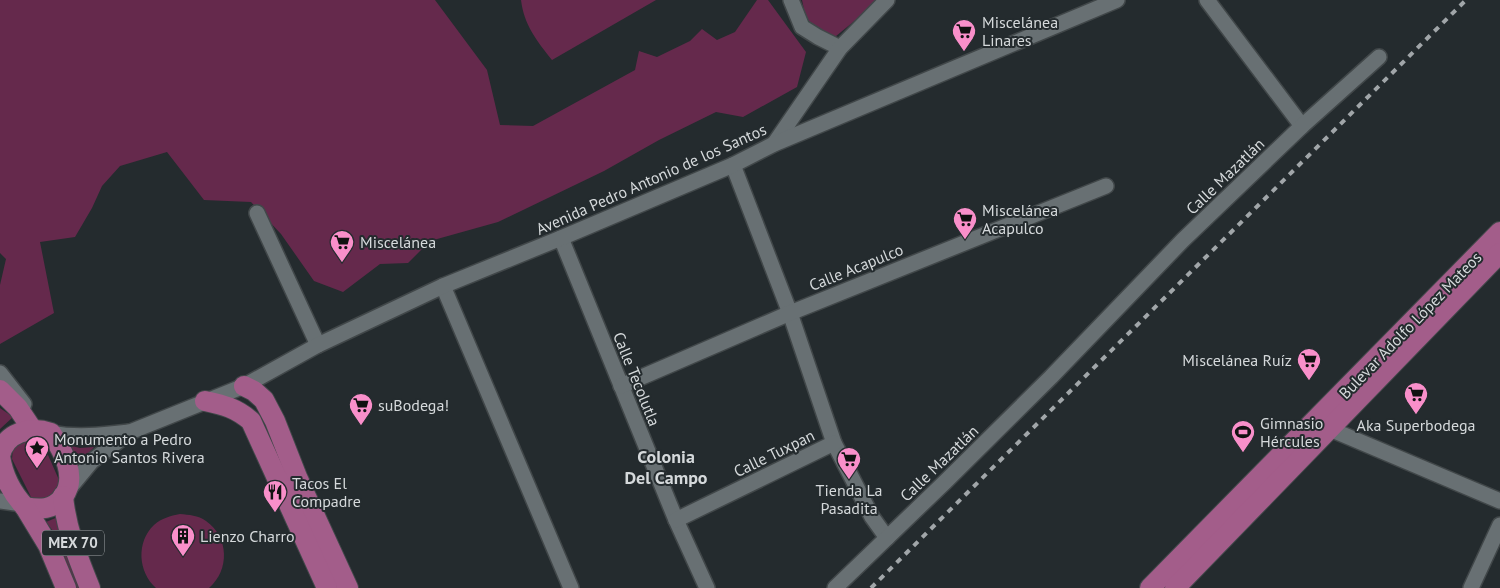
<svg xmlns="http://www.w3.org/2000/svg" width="1500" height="588" font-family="'PT Sans',sans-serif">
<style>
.green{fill:#65294c}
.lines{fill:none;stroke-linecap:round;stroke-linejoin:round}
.minor-casing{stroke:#414749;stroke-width:18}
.major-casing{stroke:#414749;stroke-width:22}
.minor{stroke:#687073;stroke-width:15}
.major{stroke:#a35d8a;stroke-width:20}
.rail{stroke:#a1a6a9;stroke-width:4;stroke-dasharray:6 6;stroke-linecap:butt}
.labels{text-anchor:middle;stroke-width:4;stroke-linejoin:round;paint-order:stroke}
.shield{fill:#242b2e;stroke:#a0a5a7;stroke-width:1}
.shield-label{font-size:15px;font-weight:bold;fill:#d5d9db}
.poi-label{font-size:16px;fill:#d5d9db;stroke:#242b2e;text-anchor:start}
.street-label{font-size:16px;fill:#d5d9db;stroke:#242b2e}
.neighbourhood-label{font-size:18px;font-weight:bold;fill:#d5d9db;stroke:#242b2e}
</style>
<rect width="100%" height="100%" fill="#242b2e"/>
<g class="green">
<polygon points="0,0 435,0 487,70 500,125 533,126 635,70 639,51 657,57 690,41 702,29 717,40 735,32 757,0 768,0 806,52 797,87 743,117 716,112 659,140 604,171 498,222 430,241 408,263 380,264 343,292 314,281 281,234 251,202 204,200 167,152 120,166 102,186 92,208 75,237 40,242 54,313 0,344 0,285 6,259 0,253"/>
<path d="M521,0h135l-104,60c-15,-19 -28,-35 -31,-60z"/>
<polygon points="802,0 880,0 830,41 807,24"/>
<polygon points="0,408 13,417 0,429"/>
<polygon points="19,439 41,439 59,480 58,489 50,499 36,500 31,497 12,459 13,447"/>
<polygon points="68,445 80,448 94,447 86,456 78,468"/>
<path d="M180,514c9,1 18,1 26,7 23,16 24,49 3,67h-53c-18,-16 -20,-46 -2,-63 8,-7 16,-9 26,-11z"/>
<polygon points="58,517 82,588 76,588 57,536 46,522"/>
</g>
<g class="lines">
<g class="minor-casing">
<g id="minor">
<polyline points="791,0 802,27 818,37 840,48"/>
<polyline points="1207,0 1302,126"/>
<polyline points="774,144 840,48 887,0"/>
<polyline points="733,165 790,313 834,443 872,517 887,538"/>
<polyline points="257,213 318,345"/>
<polyline points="561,238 676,520 707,588"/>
<polyline points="443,286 571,588"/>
<polyline points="0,373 24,404"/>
<polyline points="621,386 790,313 1106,186"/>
<polyline points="1330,429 1500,501"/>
<path d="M51,433c26,5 51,2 77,-1"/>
<polyline points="68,490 92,461 130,432 244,386 318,345 443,286 561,238 733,165 774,144 1117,0"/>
<polyline points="0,501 22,504"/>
<polyline points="676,520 834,443"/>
<polyline points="835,588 945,482 1051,377 1183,240 1302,126 1379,57"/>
<polyline points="1471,588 1500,525"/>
</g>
</g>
<g class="major-casing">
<g id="major">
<polyline points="244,386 254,391 264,400 275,421 297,477 348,588"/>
<polyline points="0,390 18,408 32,429"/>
<path d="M205,401c19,4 31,7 46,20l76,167"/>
<path d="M0,456c5,-24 30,-30 51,-23 12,18 27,44 12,64 -10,13 -23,13 -38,10 -14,-15 -22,-31 -25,-51"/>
<path d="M63,496c3,33 15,62 27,92"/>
<polyline points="25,507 48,545 66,588"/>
<polyline points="1150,588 1500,232"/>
<polyline points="1175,588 1500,253"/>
</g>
</g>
<use href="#minor" class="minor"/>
<use href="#major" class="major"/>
<polyline class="rail" points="871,588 1466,0"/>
</g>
<defs>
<g id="supermarket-pin" transform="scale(1.25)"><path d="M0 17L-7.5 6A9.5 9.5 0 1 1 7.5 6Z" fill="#f98fca" stroke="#242b2e"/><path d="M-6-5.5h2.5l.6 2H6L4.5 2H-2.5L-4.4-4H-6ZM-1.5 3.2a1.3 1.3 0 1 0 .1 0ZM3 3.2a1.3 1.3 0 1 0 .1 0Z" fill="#111"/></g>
<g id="stadium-pin" transform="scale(1.25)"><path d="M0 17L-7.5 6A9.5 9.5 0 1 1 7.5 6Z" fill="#f98fca" stroke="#242b2e"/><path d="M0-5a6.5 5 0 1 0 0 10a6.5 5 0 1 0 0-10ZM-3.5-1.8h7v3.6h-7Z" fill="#111"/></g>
<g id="sight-pin" transform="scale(1.25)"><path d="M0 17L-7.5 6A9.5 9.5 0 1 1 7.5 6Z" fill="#f98fca" stroke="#242b2e"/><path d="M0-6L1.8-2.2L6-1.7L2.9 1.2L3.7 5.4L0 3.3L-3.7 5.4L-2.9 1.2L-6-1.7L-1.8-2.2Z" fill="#111"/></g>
<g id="restaurant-pin" transform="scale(1.25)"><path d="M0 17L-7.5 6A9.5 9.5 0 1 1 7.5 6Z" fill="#f98fca" stroke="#242b2e"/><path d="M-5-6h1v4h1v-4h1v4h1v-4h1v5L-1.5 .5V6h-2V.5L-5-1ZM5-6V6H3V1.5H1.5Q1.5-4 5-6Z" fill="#111"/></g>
<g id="building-pin" transform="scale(1.25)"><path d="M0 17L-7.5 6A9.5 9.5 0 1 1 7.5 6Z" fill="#f98fca" stroke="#242b2e"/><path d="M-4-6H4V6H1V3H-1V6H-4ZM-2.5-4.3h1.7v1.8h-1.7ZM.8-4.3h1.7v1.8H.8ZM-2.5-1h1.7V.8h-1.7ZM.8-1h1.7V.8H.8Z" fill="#111"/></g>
</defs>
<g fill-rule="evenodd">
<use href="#supermarket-pin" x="964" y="31"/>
<use href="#supermarket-pin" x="965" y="219"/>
<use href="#supermarket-pin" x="342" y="242"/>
<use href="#supermarket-pin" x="1309" y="360"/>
<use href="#supermarket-pin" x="1416" y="394"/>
<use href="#supermarket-pin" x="361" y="405"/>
<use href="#stadium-pin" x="1243" y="432"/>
<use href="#sight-pin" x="37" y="448"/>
<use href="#supermarket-pin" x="849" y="459"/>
<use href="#restaurant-pin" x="275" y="492"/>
<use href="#building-pin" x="183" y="536"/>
</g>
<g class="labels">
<rect class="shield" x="42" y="530.5" width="62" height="25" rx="4"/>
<g class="shield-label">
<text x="73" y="548">MEX 70</text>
</g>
<g class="poi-label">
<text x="982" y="28">Miscelánea<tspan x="982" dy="18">Linares</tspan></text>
<text x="982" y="216">Miscelánea<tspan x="982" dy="18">Acapulco</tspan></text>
<text x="360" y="248">Miscelánea</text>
<text x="1292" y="366" text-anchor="end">Miscelánea Ruíz</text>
<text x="378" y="411">suBodega!</text>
<text x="1260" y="429">Gimnasio<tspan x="1260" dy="18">Hércules</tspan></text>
<text x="1416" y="431" text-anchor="middle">Aka Superbodega</text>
<text x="54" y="445">Monumento a Pedro<tspan x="54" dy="18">Antonio Santos Rivera</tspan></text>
<text x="292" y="489">Tacos El<tspan x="292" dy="18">Compadre</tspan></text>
<text x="849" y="496" text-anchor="middle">Tienda La<tspan x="849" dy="18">Pasadita</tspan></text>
<text x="200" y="542">Lienzo Charro</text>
</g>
<g class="street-label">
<text transform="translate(1225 176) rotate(-44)" y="6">Calle Mazatlán</text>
<text transform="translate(651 179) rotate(-24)" y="6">Avenida Pedro Antonio de los Santos</text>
<text transform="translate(856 267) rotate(-22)" y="6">Calle Acapulco</text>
<text transform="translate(1410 325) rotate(-46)" y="6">Bulevar Adolfo López Mateos</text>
<text transform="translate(637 379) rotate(68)" y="6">Calle Tecolutla</text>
<text transform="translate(774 453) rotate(-26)" y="6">Calle Tuxpan</text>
<text transform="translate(939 463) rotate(-44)" y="6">Calle Mazatlán</text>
</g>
<g class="neighbourhood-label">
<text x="666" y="463">Colonia<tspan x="666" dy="21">Del Campo</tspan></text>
</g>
</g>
</svg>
